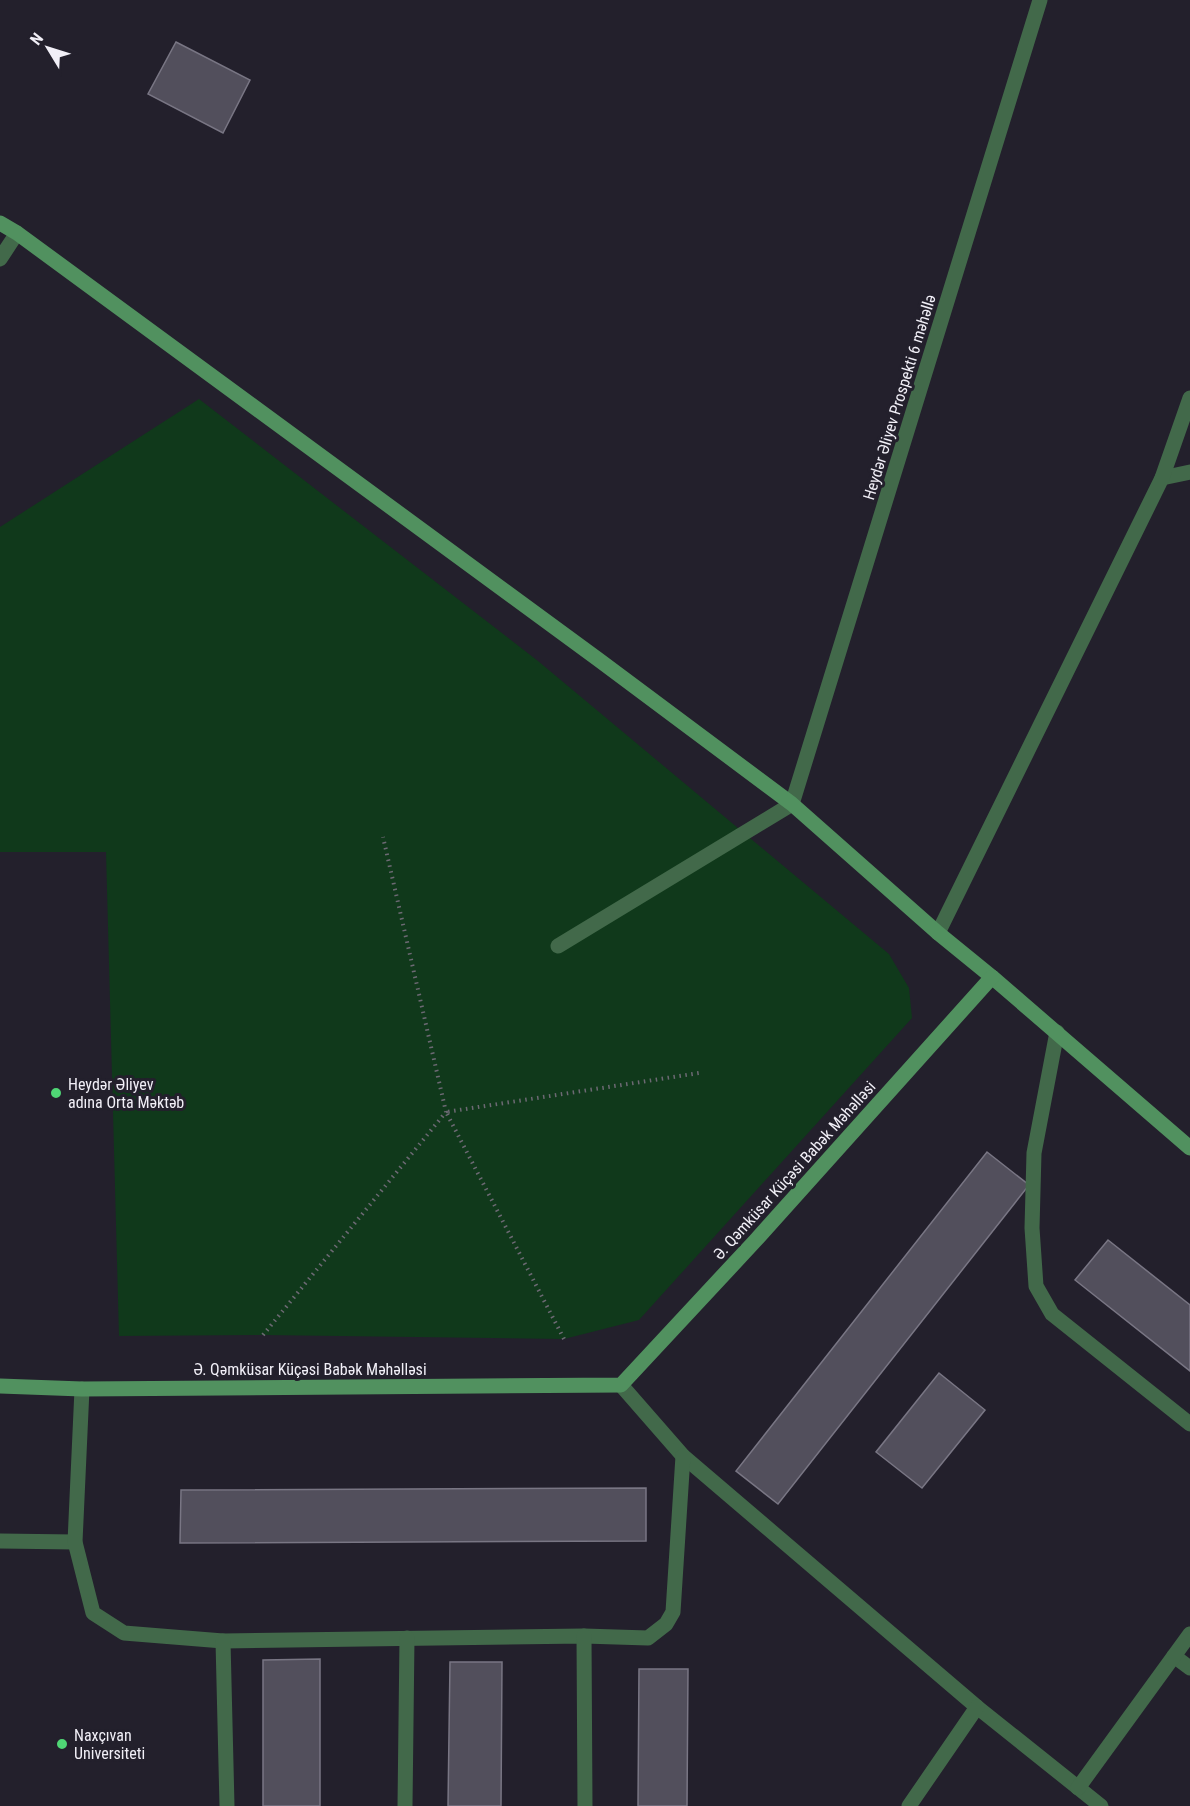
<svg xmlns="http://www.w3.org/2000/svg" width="1190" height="1806" font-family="'Roboto Condensed',sans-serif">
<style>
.green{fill:#10391b}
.building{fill:#524f5c;stroke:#797684;stroke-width:1.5}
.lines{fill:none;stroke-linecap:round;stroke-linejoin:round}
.path{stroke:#6c6973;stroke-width:4;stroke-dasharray:1.5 4.5;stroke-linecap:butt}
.lane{stroke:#42694a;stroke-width:15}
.street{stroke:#42694a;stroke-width:15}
.secondary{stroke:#51915f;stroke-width:15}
.poi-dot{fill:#4fd675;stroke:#23202c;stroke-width:2}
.labels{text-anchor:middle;stroke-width:6;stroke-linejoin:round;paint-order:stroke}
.street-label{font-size:16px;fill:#f1eff7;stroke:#23202c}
.poi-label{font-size:16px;fill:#f1eff7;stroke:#23202c;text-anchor:start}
</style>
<rect width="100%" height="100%" fill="#23202c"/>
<polygon class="green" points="199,399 538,661 889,954 909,988 912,1018 639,1320 564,1339 263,1335 119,1336 106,852 0,852 0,527"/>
<g class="building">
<polygon points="176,42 250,80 223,133 148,94"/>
<polygon points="987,1152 1029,1185 778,1504 736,1471"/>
<polygon points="1108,1240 1190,1305 1190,1371 1075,1280"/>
<polygon points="939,1373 985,1410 922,1488 876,1452"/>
<polygon points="646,1488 646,1541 180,1543 181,1490"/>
<polygon points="320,1659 320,1806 263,1806 263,1660"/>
<polygon points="450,1662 502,1662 501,1806 448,1806"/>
<polygon points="639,1669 688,1669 687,1806 638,1806"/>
</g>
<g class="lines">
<g class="path">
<polyline points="263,1335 446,1112 383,837"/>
<polyline points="564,1339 446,1112 699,1073"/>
</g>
<g class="lane">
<polyline points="0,259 17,233"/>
<polyline points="0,1541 75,1542"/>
</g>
<g class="street">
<polyline points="1162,478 1190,472"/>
<polyline points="938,933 1162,478 1190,398"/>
<polyline points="558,946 792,804 1040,0"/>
<polyline points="1057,1032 1034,1153 1032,1228 1036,1286 1052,1314 1190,1424"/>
<polyline points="621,1385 683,1456 977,1707 1101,1806"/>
<polyline points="82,1389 75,1542 93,1613 124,1633 223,1641 584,1636 648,1638 666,1624 673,1612 683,1456"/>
<polyline points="584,1636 585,1806"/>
<polyline points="223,1641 227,1806"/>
<polyline points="1174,1656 1190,1668"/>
<polyline points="1078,1788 1190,1634"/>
<polyline points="405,1806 407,1638"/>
<polyline points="909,1806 977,1707"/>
</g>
<g class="secondary">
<polyline points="0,223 17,233 599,660 792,804 938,933 992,977 1190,1148"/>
<polyline points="0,1386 82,1389 621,1385 755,1241 992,977"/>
</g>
</g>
<g class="poi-dot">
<circle cx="56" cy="1093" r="6"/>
<circle cx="62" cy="1744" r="6"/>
</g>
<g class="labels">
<g class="street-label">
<text transform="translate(899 397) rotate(-73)" y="6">Heydər Əliyev Prospekti 6 məhəllə</text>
<text transform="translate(794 1170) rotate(-48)" y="6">Ə. Qəmküsar Küçəsi Babək Məhəlləsi</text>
<text x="310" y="1375">Ə. Qəmküsar Küçəsi Babək Məhəlləsi</text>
</g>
<g class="poi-label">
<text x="68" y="1090">Heydər Əliyev<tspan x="68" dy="18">adına Orta Məktəb</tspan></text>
<text x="74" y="1741">Naxçıvan<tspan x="74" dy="18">Universiteti</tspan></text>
</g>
</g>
<g transform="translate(48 48) rotate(308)" stroke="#23202c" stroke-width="4.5" paint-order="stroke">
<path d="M0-4.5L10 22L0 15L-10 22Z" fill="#f1eff7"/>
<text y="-9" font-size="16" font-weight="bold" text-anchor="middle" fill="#f1eff7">N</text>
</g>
</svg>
